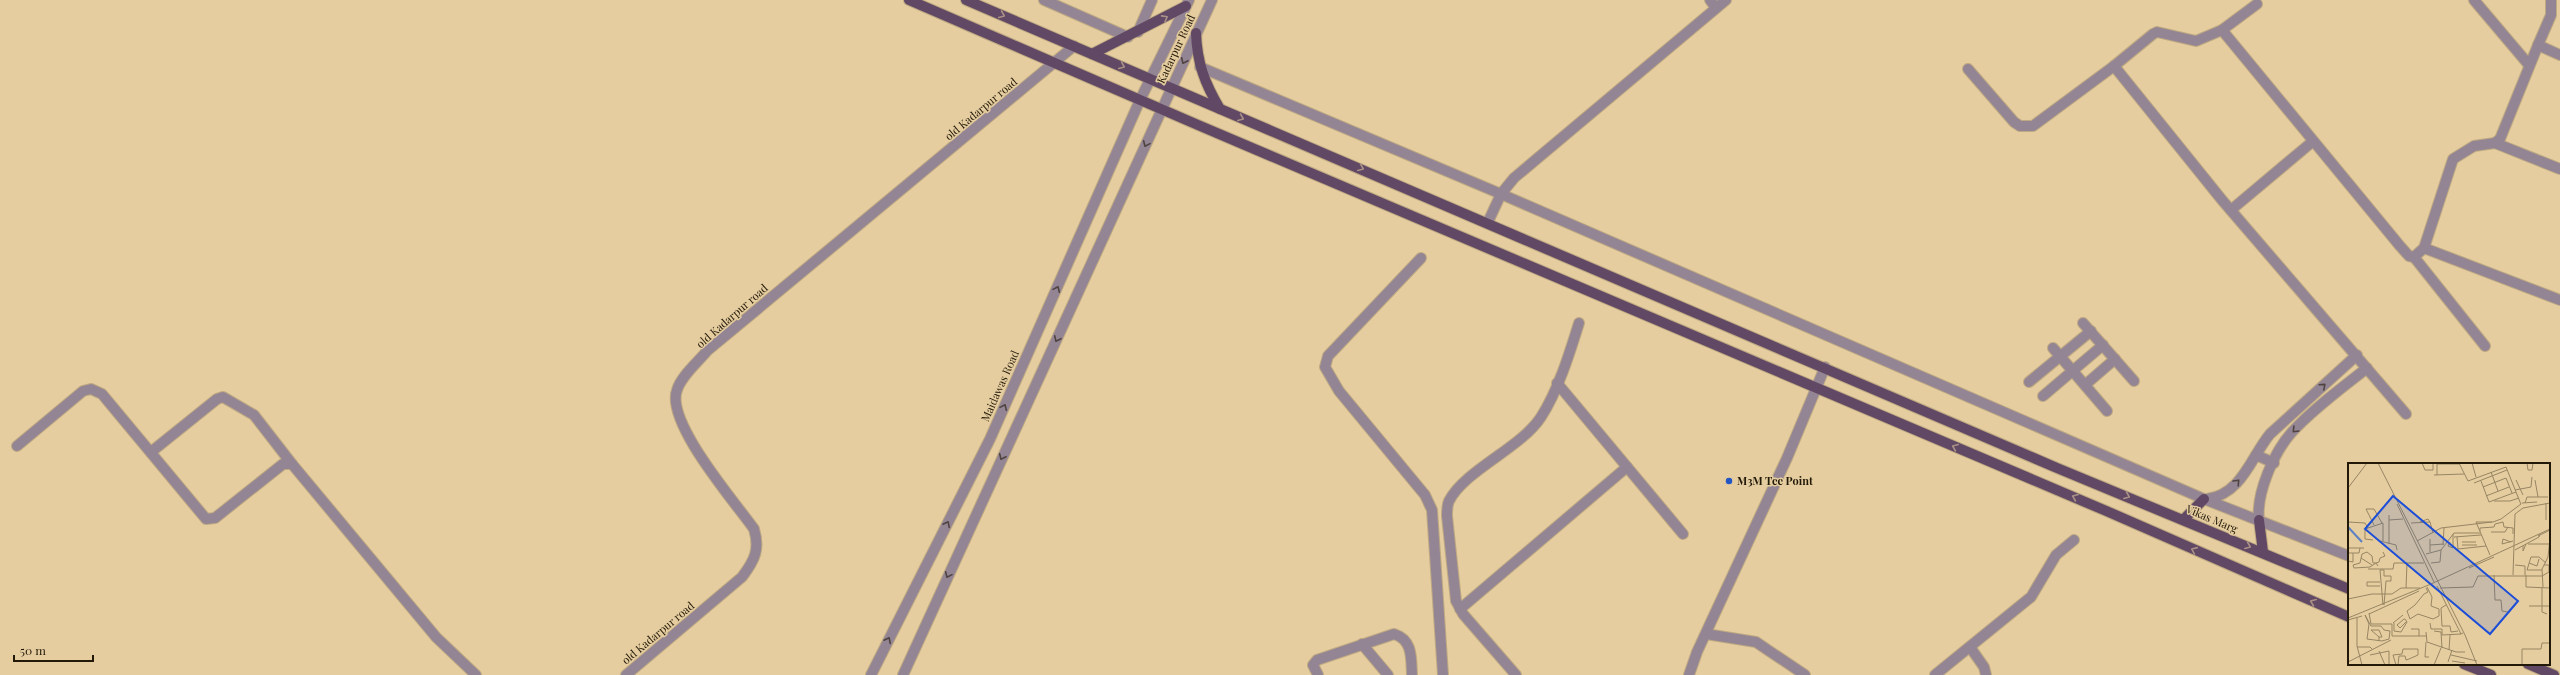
<svg xmlns="http://www.w3.org/2000/svg" width="2560" height="675" font-family="'Playfair Display',serif">
<style>
.lines{fill:none;stroke-linecap:round;stroke-linejoin:round}
.minor-casing{stroke:#bea982;stroke-width:12}
.major-casing{stroke:#bea982;stroke-width:12}
.minor{stroke:#948595;stroke-width:10}
.major{stroke:#614864;stroke-width:10}
.oneway{stroke:#aa9185}
.oneway2{stroke:#504440}
.poi-dot{fill:#2355c3;stroke:#e5cda0;stroke-width:1.5}
.labels{text-anchor:middle;stroke-width:3;stroke-linejoin:round;paint-order:stroke}
.street-label{font-size:11px;fill:#221908;stroke:#e5cda0}
.poi-label{font-size:11px;font-weight:bold;fill:#221908;stroke:#e5cda0;text-anchor:start}
.inset-river{fill:none;stroke:#5d80c3;stroke-width:2}
.inset-road{fill:none;stroke:#978563;stroke-width:1}
.view{fill:#1d4ed8;fill-opacity:0.15;stroke:#1d4ed8;stroke-width:2}
.inset-edge{fill:none;stroke:#221908;stroke-width:2}
</style>
<rect width="100%" height="100%" fill="#e5cda0"/>
<g class="lines">
<g class="minor-casing">
<g id="minor">
<polyline points="1044,0 1128,37"/>
<polyline points="1710,0 1716,8"/>
<polyline points="2474,0 2529,65"/>
<polyline points="2222,30 2400,246 2409,256 2414,257 2424,248 2453,159 2474,146 2495,143 2500,139 2538,45 2560,55"/>
<polyline points="1138,32 1152,0"/>
<polyline points="2538,45 2551,15 2551,0"/>
<polyline points="2114,66 2222,200 2406,414"/>
<polyline points="1200,67 1501,194 2204,499 2349,556"/>
<polyline points="1968,69 2014,122 2020,126 2033,126 2114,66 2153,34 2157,32 2196,41 2222,30 2257,4"/>
<polyline points="2495,143 2560,169"/>
<polyline points="2231,210 2312,142"/>
<polyline points="1488,222 1501,194 1514,178 1726,0"/>
<polyline points="2424,248 2560,300"/>
<polyline points="2414,257 2485,346"/>
<polyline points="1421,258 1328,356 1325,367 1339,391 1425,495 1432,510 1443,675"/>
<polyline points="2083,323 2134,381"/>
<polyline points="2053,348 2107,411"/>
<polyline points="2029,382 2091,331"/>
<polyline points="1557,383 1683,534"/>
<polyline points="2085,385 2115,359"/>
<polyline points="2043,396 2103,345"/>
<polyline points="17,446 83,391 91,389 102,394 206,519 215,518 283,464 292,464 436,637 476,675"/>
<polyline points="151,452 217,399 223,397 254,415 292,464"/>
<polyline points="2256,455 2274,463"/>
<path d="M2207,499c35,-5 44,-42 63,-65l87,-79"/>
<path d="M2259,520c-3,-27 15,-68 33,-88 22,-24 50,-44 75,-64"/>
<polyline points="1460,609 1627,467"/>
<polyline points="1706,634 1756,642 1805,675"/>
<polyline points="1362,644 1388,675"/>
<polyline points="1970,647 1984,667 1986,675"/>
<path d="M626,675l116,-98c13,-17 18,-28 12,-48 -19,-27 -89,-107 -77,-139 4,-14 21,-28 30,-39l367,-305"/>
<polyline points="871,675 990,439 1140,100 1189,0"/>
<polyline points="903,675 1212,0"/>
<path d="M1318,675l-5,-10 4,-5 77,-26c19,6 17,24 18,41"/>
<path d="M1516,675l-53,-61 -7,-13 -9,-85c0,-4 0,-11 2,-15 16,-31 72,-53 92,-84 17,-26 29,-65 38,-94"/>
<polyline points="1689,675 1697,652 1787,458 1825,367"/>
<polyline points="1935,675 2031,597 2056,555 2074,540"/>
</g>
</g>
<g class="major-casing">
<g id="major">
<polyline points="909,0 1198,125 2104,510 2349,617"/>
<polyline points="966,0 2057,468 2349,589"/>
<path d="M1196,33c1,30 9,51 24,76"/>
<polyline points="1092,54 1186,6"/>
<polyline points="2184,519 2204,499"/>
<polyline points="2259,520 2263,552"/>
<polyline points="2464,664 2491,675"/>
<polyline points="2528,664 2554,675"/>
</g>
</g>
<use href="#minor" class="minor"/>
<use href="#major" class="major"/>
</g>
<defs><path id="oneway-chevron" d="M-2-3.5L2.5 0L-2 3.5" fill="none" stroke-width="1.6" stroke-linecap="round" stroke-linejoin="round"/></defs>
<g class="oneway">
<use href="#oneway-chevron" transform="translate(1002 15) rotate(23)"/>
<use href="#oneway-chevron" transform="translate(1165 18) rotate(-29)"/>
<use href="#oneway-chevron" transform="translate(1122 66) rotate(23)"/>
<use href="#oneway-chevron" transform="translate(1241 118) rotate(22)"/>
<use href="#oneway-chevron" transform="translate(1361 168) rotate(23)"/>
<use href="#oneway-chevron" transform="translate(1955 447) rotate(-157)"/>
<use href="#oneway-chevron" transform="translate(2127 496) rotate(22)"/>
<use href="#oneway-chevron" transform="translate(2075 497) rotate(-157)"/>
<use href="#oneway-chevron" transform="translate(2248 546) rotate(22)"/>
<use href="#oneway-chevron" transform="translate(2194 550) rotate(-156)"/>
<use href="#oneway-chevron" transform="translate(2313 602) rotate(-158)"/>
</g>
<g class="oneway2">
<use href="#oneway-chevron" transform="translate(1184 61) rotate(115)"/>
<use href="#oneway-chevron" transform="translate(1146 144) rotate(114)"/>
<use href="#oneway-chevron" transform="translate(1057 289) rotate(-66)"/>
<use href="#oneway-chevron" transform="translate(1057 339) rotate(115)"/>
<use href="#oneway-chevron" transform="translate(2323 386) rotate(-42)"/>
<use href="#oneway-chevron" transform="translate(1004 407) rotate(-66)"/>
<use href="#oneway-chevron" transform="translate(2295 430) rotate(135)"/>
<use href="#oneway-chevron" transform="translate(1002 457) rotate(115)"/>
<use href="#oneway-chevron" transform="translate(2237 482) rotate(-47)"/>
<use href="#oneway-chevron" transform="translate(947 524) rotate(-63)"/>
<use href="#oneway-chevron" transform="translate(948 575) rotate(114)"/>
<use href="#oneway-chevron" transform="translate(888 640) rotate(-63)"/>
</g>
<circle class="poi-dot" cx="1729" cy="481" r="4"/>
<g class="labels">
<g class="street-label">
<text transform="translate(1176 49) rotate(-65)" y="4">Kadarpur Road</text>
<text transform="translate(981 109) rotate(-40)" y="4">old Kadarpur road</text>
<text transform="translate(732 316) rotate(-41)" y="4">old Kadarpur road</text>
<text transform="translate(1000 386) rotate(-66)" y="4">Maidawas Road</text>
<text transform="translate(2212 519) rotate(23)" y="4">Vikas Marg</text>
<text transform="translate(658 633) rotate(-40)" y="4">old Kadarpur road</text>
</g>
<g class="poi-label">
<text x="1737" y="485">M3M Tee Point</text>
</g>
</g>
<g transform="translate(2348 463)">
<rect width="202" height="202" fill="#e5cda0"/>
<path class="inset-river" d="M0,64l14,15"/>
<path class="inset-road" d="M30,0l87,172M74,0l3,7h8v-7M111,0l9,18 38,-14 14,35 1,2 -20,15 -8,3h-17l14,33M124,0l4,14M179,0l1,7h4l1,-7M143,9l7,19M86,12l30,-1M89,12v-11h23M168,17l7,15M187,17l3,17M133,18l8,21 27,-10M126,20l33,-13M135,24l23,-9 6,15M0,25l19,-25M167,27l16,-3 1,-10M138,33l23,-9M146,38h16l9,-3M174,40l15,-1M177,40l2,-6h21M198,40v17M49,41l37,78M41,57l14,-1M0,59l17,1 3,5 15,-5v18M72,59l8,-3 2,3M63,60l19,-1 3,11M26,62l-8,-16h8l8,14M20,65l-3,2v9l8,1M132,68v-3l14,-1 1,-3 8,-2 1,5 9,1v6M143,69h14l3,-5M190,73l12,-6M106,74l27,-2M109,74l1,12 28,-3M82,76v13M32,78l16,4 1,5M69,78l24,-13 51,-6M102,79l-2,4 5,2v-14M114,79h14M163,79l-8,-3 -1,5 11,-3M41,81v-29M180,81h21M82,82l14,-1M95,82l1,-17M114,82h15M175,83v5l3,-7M0,85h16M167,87l24,-13 1,-3M0,90h11l1,-5M78,91l15,-4M13,95l11,7M0,98l5,1v-9M83,100l9,-1 1,-12 13,-17h26M181,100l8,3 2,-7M167,102l10,1v9M30,103l-2,-3h-3l-1,-7 -5,-4 -5,2 -2,9 -7,2 1,3 16,-1 6,-4 3,-1 1,-4 5,-2 -2,-4M121,105l25,-11M20,106h25l1,-6h30M179,107l4,-13h8l7,6M179,107h15M146,112l1,25h6l1,11 6,1M165,112l2,-61 8,-6 27,-5M178,112v12l24,1M194,113l7,-4v-7h-5M32,119h-13v4h13M89,123l24,48 2,-1M194,124v25l5,2M195,124l-1,-18 6,-12 2,-19M58,125l1,-25M78,125l2,4 -4,2 -9,11 -8,6 3,8 8,-5 15,5 6,-3v-7l-8,-3 1,-9 -5,-10M92,125l33,-1 5,-11h64M0,136l24,-5h20l9,-6h19M35,142l-3,-35h4v6h7v5h-5l-2,24M98,142l-5,3 1,18h8l1,6 7,-1M181,143h20M21,150l2,11h21v12h34M21,151l50,-23M17,152l4,9 -2,15 15,2 7,-2 1,-8 -6,-1 -3,-4h-10l-6,-11M0,155l83,-34 119,-55M9,155v28l5,19M0,157l14,-4M45,160l10,-8M46,160v8l7,1 6,-10 -2,-3h-1l-7,6 3,3 7,-7M82,160l1,6h11v6l19,-1M63,166h8v7M86,168l7,1 1,16M78,169l1,10 29,10h9M117,172l12,30M31,178v-4l-8,-7h8l3,7h-3M78,179l-1,15h4M9,184h13l2,2M101,187l1,-15M31,188l6,14M22,192l19,-4v14M103,192l26,6M104,198l13,2M100,199l4,-12M0,202v-3l43,-22M48,202l-3,-10 9,-1 1,-5h15v6l-9,4 -3,1 -1,-4h-6l-1,9M86,202l7,-17M174,202v-16h19l1,-6h8"/>
<path class="view" d="M45,33l125,105 -28,33 -125,-105z"/>
<rect width="202" height="202" class="inset-edge"/>
</g>
<path d="M14 655v6h79v-6" fill="none" stroke="#221908" stroke-width="2"/>
<text x="20" y="655" font-size="12" fill="#221908" stroke="#e5cda0" stroke-width="3" paint-order="stroke">50 m</text>
</svg>
